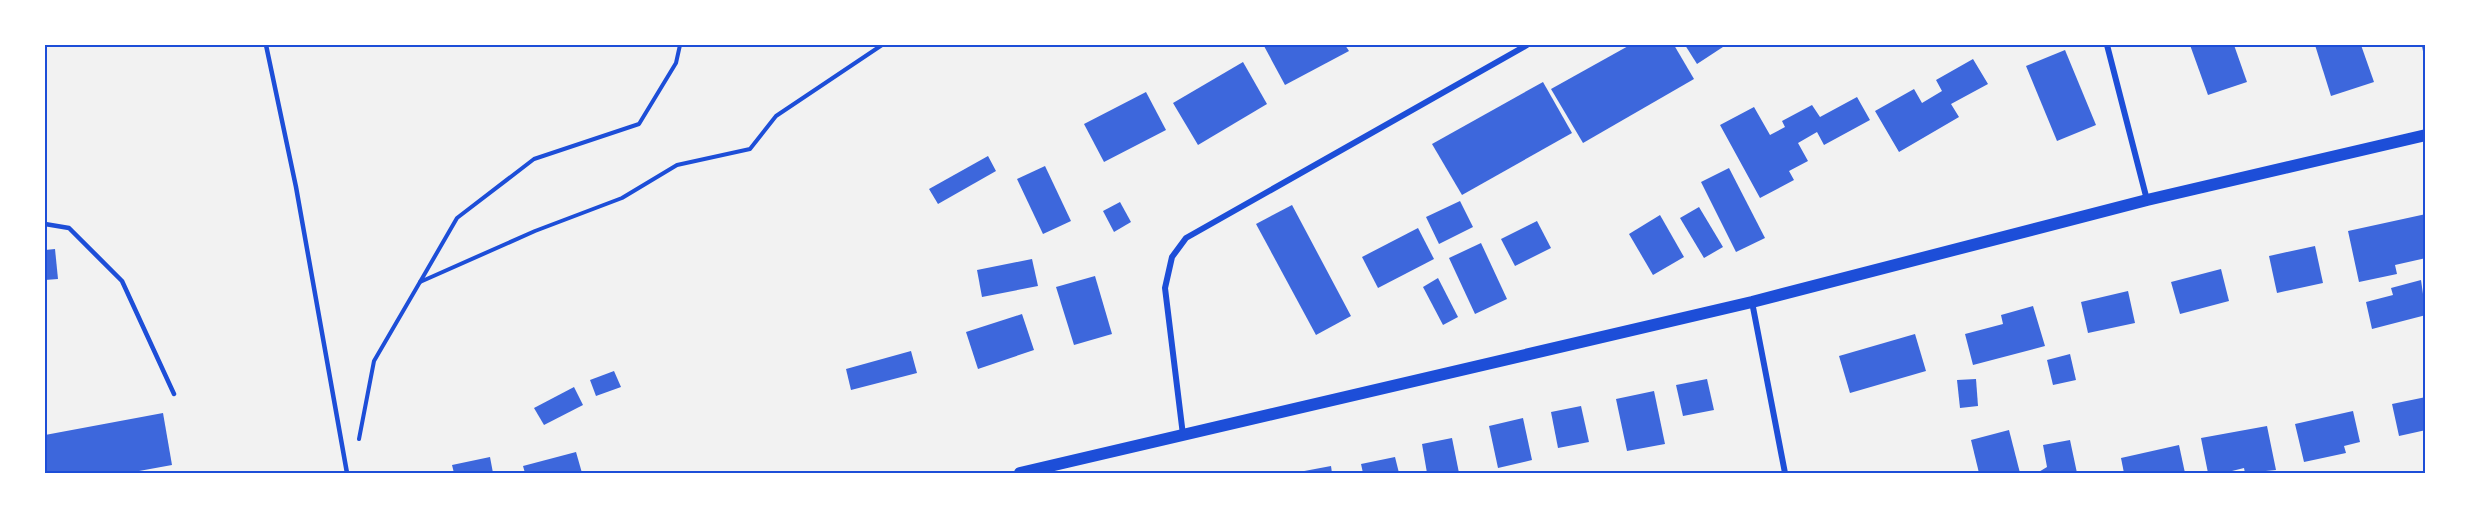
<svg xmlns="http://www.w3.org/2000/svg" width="2471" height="518" font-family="Montserrat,sans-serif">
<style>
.building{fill:#3d67dc}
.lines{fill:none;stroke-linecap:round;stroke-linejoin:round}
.path{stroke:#1d4ed8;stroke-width:4}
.service{stroke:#1d4ed8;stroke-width:4.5}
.minor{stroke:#1d4ed8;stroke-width:6}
.secondary{stroke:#1d4ed8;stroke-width:12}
.neatline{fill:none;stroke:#1d4ed8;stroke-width:2}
</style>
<rect width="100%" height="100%" fill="#f2f2f2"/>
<g class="building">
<polygon points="1267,45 1345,45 1349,51 1285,85 1264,46"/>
<polygon points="1630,45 1674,45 1694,79 1583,143 1551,89"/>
<polygon points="1685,45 1726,45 1697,64"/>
<polygon points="2190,45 2234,45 2247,82 2208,95"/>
<polygon points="2315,45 2361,45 2374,82 2331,96"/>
<polygon points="2065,50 2096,125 2057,141 2026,66"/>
<polygon points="1973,59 1988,84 1951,104 1959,117 1899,152 1875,111 1914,89 1922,103 1942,91 1936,80"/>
<polygon points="1243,62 1267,104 1198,145 1173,103"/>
<polygon points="1543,82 1572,133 1462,195 1432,144"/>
<polygon points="1146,92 1166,130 1104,162 1084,124"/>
<polygon points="1857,97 1870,120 1824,145 1817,132 1798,143 1808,161 1789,171 1794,180 1760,198 1720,125 1754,107 1770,135 1785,127 1782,121 1812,105 1820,117"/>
<polygon points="988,156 996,171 938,204 929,189"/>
<polygon points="1045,166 1071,221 1043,234 1017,179"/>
<polygon points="1729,168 1765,238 1736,252 1701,182"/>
<polygon points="1460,201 1473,227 1439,244 1426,217"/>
<polygon points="1120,202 1131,222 1114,232 1103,211"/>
<polygon points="1292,205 1351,316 1316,335 1256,224"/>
<polygon points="1699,207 1723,247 1704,258 1680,218"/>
<polygon points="2426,214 2426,258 2395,265 2397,274 2359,282 2348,231"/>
<polygon points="1660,215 1684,257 1653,275 1629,234"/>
<polygon points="1537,221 1551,248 1515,266 1501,239"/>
<polygon points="1418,228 1434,259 1378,288 1362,257"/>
<polygon points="1481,243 1507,299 1475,314 1449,258"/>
<polygon points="2315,246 2323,283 2277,293 2269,256"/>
<polygon points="55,249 58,279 45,280 45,250"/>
<polygon points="1032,259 1038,286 982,297 977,270"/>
<polygon points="2221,269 2229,301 2180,314 2171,282"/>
<polygon points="1095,276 1112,334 1074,345 1056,287"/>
<polygon points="1438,278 1458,317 1443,325 1423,287"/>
<polygon points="2421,280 2426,315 2372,329 2366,302 2393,295 2391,288"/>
<polygon points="2128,291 2135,323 2088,333 2081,302"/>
<polygon points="2033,306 2045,346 1973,365 1965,334 2003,324 2001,315"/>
<polygon points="1022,314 1034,350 978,369 966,332"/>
<polygon points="1915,334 1926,371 1850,393 1839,356"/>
<polygon points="911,351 917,373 851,390 846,369"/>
<polygon points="2070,354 2076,380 2053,385 2047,360"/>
<polygon points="614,371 621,387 596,396 590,380"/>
<polygon points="1707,379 1714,410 1683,416 1676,385"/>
<polygon points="1976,379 1978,406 1960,408 1957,380"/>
<polygon points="574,387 583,405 544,425 534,408"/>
<polygon points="1654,391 1665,444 1627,451 1616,399"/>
<polygon points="2426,397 2426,430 2399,436 2392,404"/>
<polygon points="1581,406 1589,442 1558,448 1551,412"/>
<polygon points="2353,411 2360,442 2344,446 2346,453 2304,462 2295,424"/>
<polygon points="163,413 172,465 128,473 45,473 45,435"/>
<polygon points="1523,418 1532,460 1498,468 1489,426"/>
<polygon points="2267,426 2276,470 2245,473 2244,468 2224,473 2208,473 2201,438"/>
<polygon points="2009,430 2020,473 1979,473 1971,440"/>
<polygon points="1452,438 1459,473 1427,473 1422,444"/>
<polygon points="2070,440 2077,473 2037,473 2047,467 2043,445"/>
<polygon points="2179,445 2185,473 2124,473 2121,458"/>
<polygon points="576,452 582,473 525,473 523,466"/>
<polygon points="490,457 493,473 454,473 452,465"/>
<polygon points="1395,457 1399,473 1363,473 1361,464"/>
<polygon points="1331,466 1332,473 1299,473 1299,472"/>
</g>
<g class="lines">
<g class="path">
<polyline points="420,282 457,218 534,159 639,124 676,63 680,45"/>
<polyline points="359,439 374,361 420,282 535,231 622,198 677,165 750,149 776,116 882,45"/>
</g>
<g class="service">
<polyline points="266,45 296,187 347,473"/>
<polyline points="45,224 69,228 122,281 174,394"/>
</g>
<g class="minor">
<polyline points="2107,45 2147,200"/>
<polyline points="2425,45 2426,51"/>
<polyline points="1752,302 1785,473"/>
<polyline points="1183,435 1165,288 1172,257 1186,238 1527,45"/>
</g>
<polyline class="secondary" points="1020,473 1752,302 2147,200 2426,135"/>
</g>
<rect width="2471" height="518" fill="none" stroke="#ffffff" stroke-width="93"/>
<rect x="46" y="46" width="2378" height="426" class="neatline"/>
</svg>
